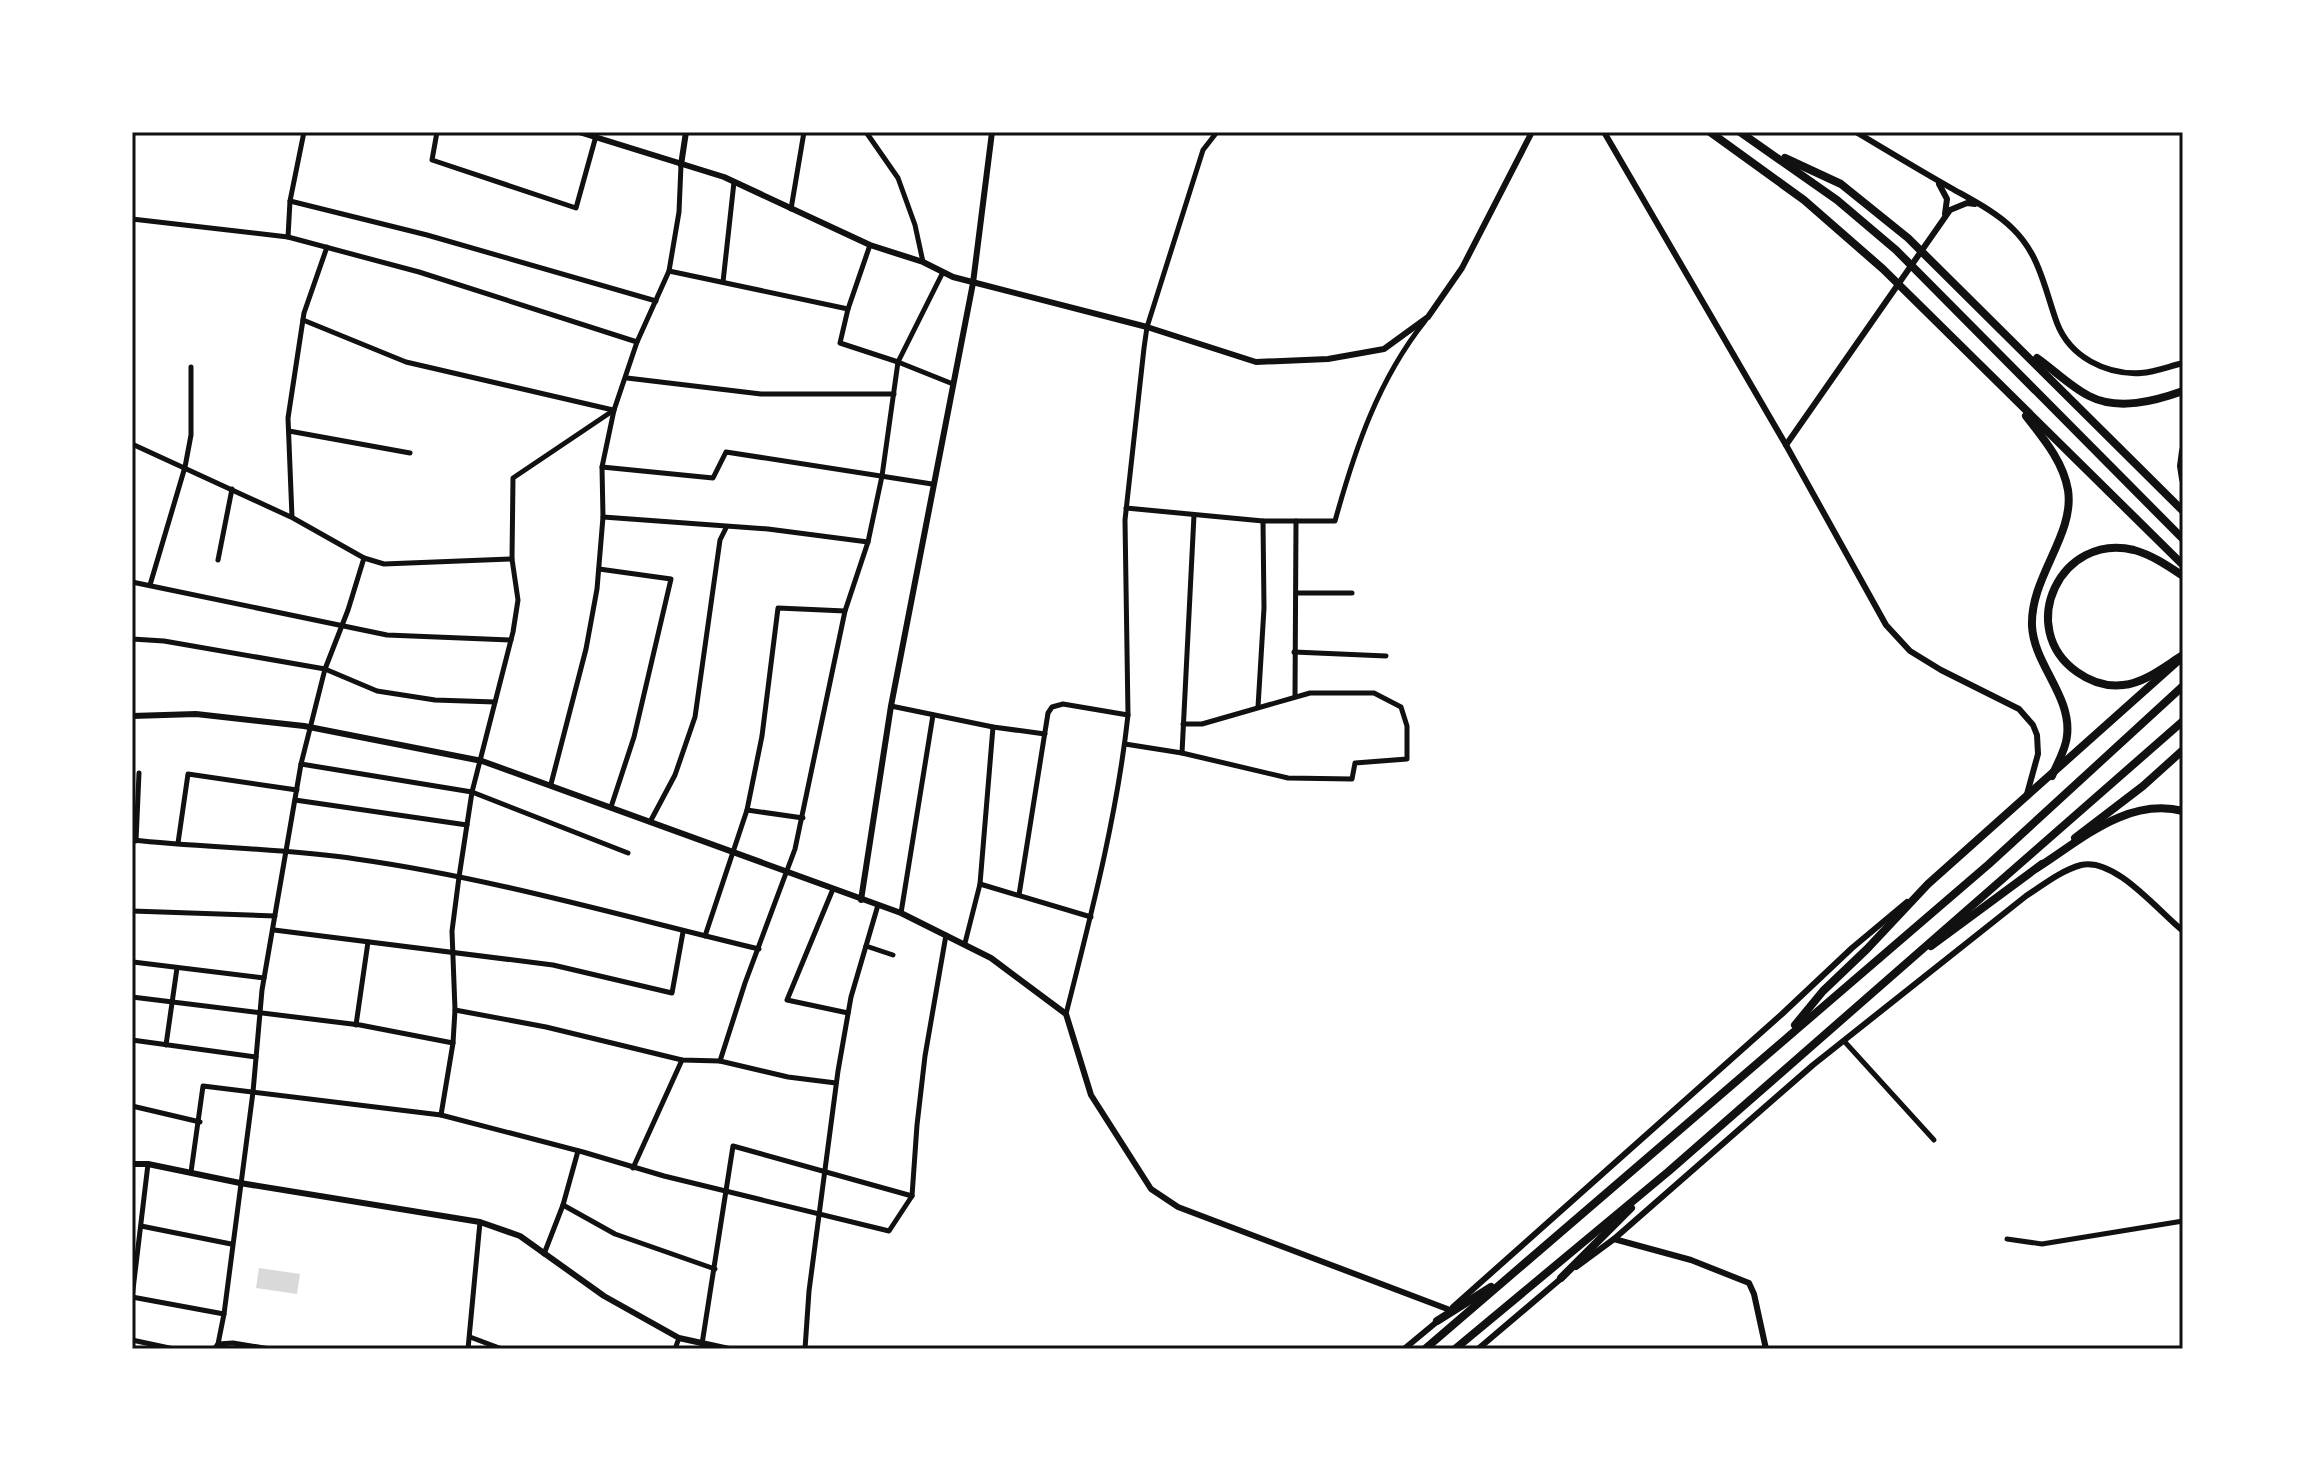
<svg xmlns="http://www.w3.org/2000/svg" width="2315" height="1481" font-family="'Roboto Condensed',sans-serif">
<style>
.water{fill:#d9d9d9}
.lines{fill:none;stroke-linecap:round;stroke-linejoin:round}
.minor{stroke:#111;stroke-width:5}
.tertiary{stroke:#111;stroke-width:6}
.secondary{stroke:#111;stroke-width:6}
.trunk{stroke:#111;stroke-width:8}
.motorway{stroke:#111;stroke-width:8}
.neatline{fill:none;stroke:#111;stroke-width:3}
</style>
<rect width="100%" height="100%" fill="#fff"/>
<polygon class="water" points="259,1268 300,1274 297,1294 256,1288"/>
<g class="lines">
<g class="minor">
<polyline points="437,132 432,160 576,208 596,136"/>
<polyline points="866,132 898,178 915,225 923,262"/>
<polyline points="290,201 427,235 656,301"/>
<polyline points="791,209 804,132"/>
<polyline points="132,219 288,237 419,272 637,342"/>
<polyline points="288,237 290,201 304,132"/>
<polyline points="870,245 848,309 840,343 898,362 953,384"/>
<polyline points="669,271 848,309"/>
<polyline points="723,282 734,182"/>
<polyline points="303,320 406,362 613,410"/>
<polyline points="627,378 761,394 894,394"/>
<polyline points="289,431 410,453"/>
<polyline points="132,444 293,518 364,558 384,564 512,559"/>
<polyline points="602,467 713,478 726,452 932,484"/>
<path d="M1126,508l137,13h72c20,-72 43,-141 90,-200"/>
<polyline points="292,517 288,418 304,313 327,247"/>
<polyline points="603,517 768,529 868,542"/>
<polyline points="218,560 232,489"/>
<polyline points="599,569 671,579 634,737 611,807"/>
<polyline points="132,582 387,635 511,640"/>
<polyline points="150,585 185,467 191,435 191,367"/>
<polyline points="1297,593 1352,593"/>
<polyline points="132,639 164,641 325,669 377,691 435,700 495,702"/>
<polyline points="1294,652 1386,656"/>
<polyline points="1295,696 1296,521"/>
<polyline points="891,706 993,727 1045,734"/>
<polyline points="1258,707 1264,608 1263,521"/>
<polyline points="1125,744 1182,753 1288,778 1352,779 1355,763 1407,759 1407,726 1401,707 1374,693 1310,693 1202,724 1183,724"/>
<polyline points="1182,753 1194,515"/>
<polyline points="301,764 472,792 628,853"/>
<polyline points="551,784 586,649 597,589 603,517 602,467 614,410 637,342 669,271 679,212 681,165"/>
<polyline points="295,800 467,825"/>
<polyline points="747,810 803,818"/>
<polyline points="650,822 675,775 695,717 720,540 726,528"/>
<path d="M132,840c75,8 149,8 224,19 136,19 269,58 403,90"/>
<polyline points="136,841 139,773"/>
<polyline points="178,843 188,774 297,790"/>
<polyline points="980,884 1091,917"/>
<polyline points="833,889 787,1000 848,1013"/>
<polyline points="1019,895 1048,713 1052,707 1063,704 1128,715"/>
<polyline points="132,911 275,916"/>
<polyline points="901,913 933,715"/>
<polyline points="274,930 553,965 672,993 683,932"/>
<polyline points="705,936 747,810 762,736 778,608 845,611"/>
<polyline points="965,943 980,884 993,727"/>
<polyline points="866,946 893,955"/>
<polyline points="133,962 264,978"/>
<polyline points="132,997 360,1025 453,1043"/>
<polyline points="455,1010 546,1027 682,1060 720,1061 788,1077 836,1083"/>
<path d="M1066,1014c25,-99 51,-198 62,-299l-3,-195 19,-172 3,-21 56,-177 14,-18"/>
<polyline points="356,1025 368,942"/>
<polyline points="132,1040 256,1057"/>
<polyline points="1844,1041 1934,1140"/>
<polyline points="166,1045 177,968"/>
<polyline points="720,1061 745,983 795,849 845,611 868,542 882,476 898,362 943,272"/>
<polyline points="132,1106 200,1122"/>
<polyline points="441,1115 453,1043 455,1010 452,931 459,877 472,792 513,632 518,600 512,559 513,478 614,410"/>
<polyline points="633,1168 682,1060"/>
<polyline points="191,1172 203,1086 441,1115 583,1152 664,1176 889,1231 912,1196 917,1125 925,1056 946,935"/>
<polyline points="563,1205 615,1234 715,1269"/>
<polyline points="141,1226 231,1244"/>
<polyline points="2007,1239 2042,1244 2183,1221"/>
<polyline points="544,1254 563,1205 578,1151"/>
<polyline points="132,1297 224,1314"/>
<polyline points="132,1298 148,1164"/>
<polyline points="470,1337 502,1349"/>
<polyline points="132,1340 174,1349"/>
<polyline points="218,1344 233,1343 270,1349"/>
<polyline points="702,1344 733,1146 912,1196"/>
<polyline points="214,1349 218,1344 224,1314 253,1092 262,990 301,764 325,669 348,610 364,558"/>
<polyline points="468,1349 480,1222"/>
<polyline points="675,1349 679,1338"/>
<polyline points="805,1349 809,1291 838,1071 851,997 878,905"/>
</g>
<g class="tertiary">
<polyline points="579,132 724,177 870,245 923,262 953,277 1147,327 1256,362 1328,359 1384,349 1428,317 1462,268 1532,132"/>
<polyline points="1604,132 1786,445 1886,625 1910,651 1941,670 2019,709 2033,725 2037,735 2038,754 2027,794"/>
<path d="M1856,132c32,19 63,38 95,56 21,12 45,24 62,41 27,26 32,61 44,94 13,34 49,52 84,50 14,-1 29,-7 42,-10"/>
<polyline points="681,165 686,132"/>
<polyline points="1939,184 1947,199 1945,214"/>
<polyline points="1786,445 1950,210 1967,203 1975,204"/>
<polyline points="132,716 196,714 304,726 482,761 901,913 991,958 1066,1014 1091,1095 1151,1189 1178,1207 1450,1310"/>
<polyline points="861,900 891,706 973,283 992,132"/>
<polyline points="132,1164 148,1164 240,1183 480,1222 520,1236 604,1296 679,1338 729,1349"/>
<polyline points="1614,1239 1691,1260 1749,1283 1754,1294 1766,1349"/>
</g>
<g class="secondary">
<path d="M1576,1267l38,-28 199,-174 213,-169c17,-11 34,-25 55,-31 34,-8 77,46 102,66"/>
<polyline points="1453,1307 1782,1014 1852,948 1907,902"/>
<polyline points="1404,1349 1439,1320"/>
<polyline points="1478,1349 1564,1276"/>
</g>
<g class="trunk">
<polyline points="2075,838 2143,786 2183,750"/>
<polyline points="1931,946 2042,864"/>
<polyline points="1795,1025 1823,991 1867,949 1928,884 2179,660"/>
<polyline points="1561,1278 1631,1208"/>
<polyline points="1437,1321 1491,1287"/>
<polyline points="1425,1349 1989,864 2183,686"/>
<polyline points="1455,1349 1669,1171 2183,721"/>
</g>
<g class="motorway">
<polyline points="1710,132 1804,200 1883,269 2183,565"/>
<polyline points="1740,132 1837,200 1896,250 2183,539"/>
<polyline points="1785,158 1841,184 1908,238 2183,511"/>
<path d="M2037,358c17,12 34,29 52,38 29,15 66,5 94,-5"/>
<path d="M2026,416c17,22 37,45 42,74 7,45 -38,87 -36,136 2,39 40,70 35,110 -1,13 -10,28 -15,40"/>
<polyline points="2183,451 2181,466 2183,479"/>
<path d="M2183,576c-15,-10 -31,-21 -49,-26 -73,-18 -119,78 -57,122 14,10 29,15 46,13 22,-2 42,-19 60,-30"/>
<path d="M2037,868c44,-28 90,-71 146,-57"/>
</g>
</g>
<rect width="2315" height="1481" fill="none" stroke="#ffffff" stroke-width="268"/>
<rect x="134" y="134" width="2047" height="1213" class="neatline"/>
</svg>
